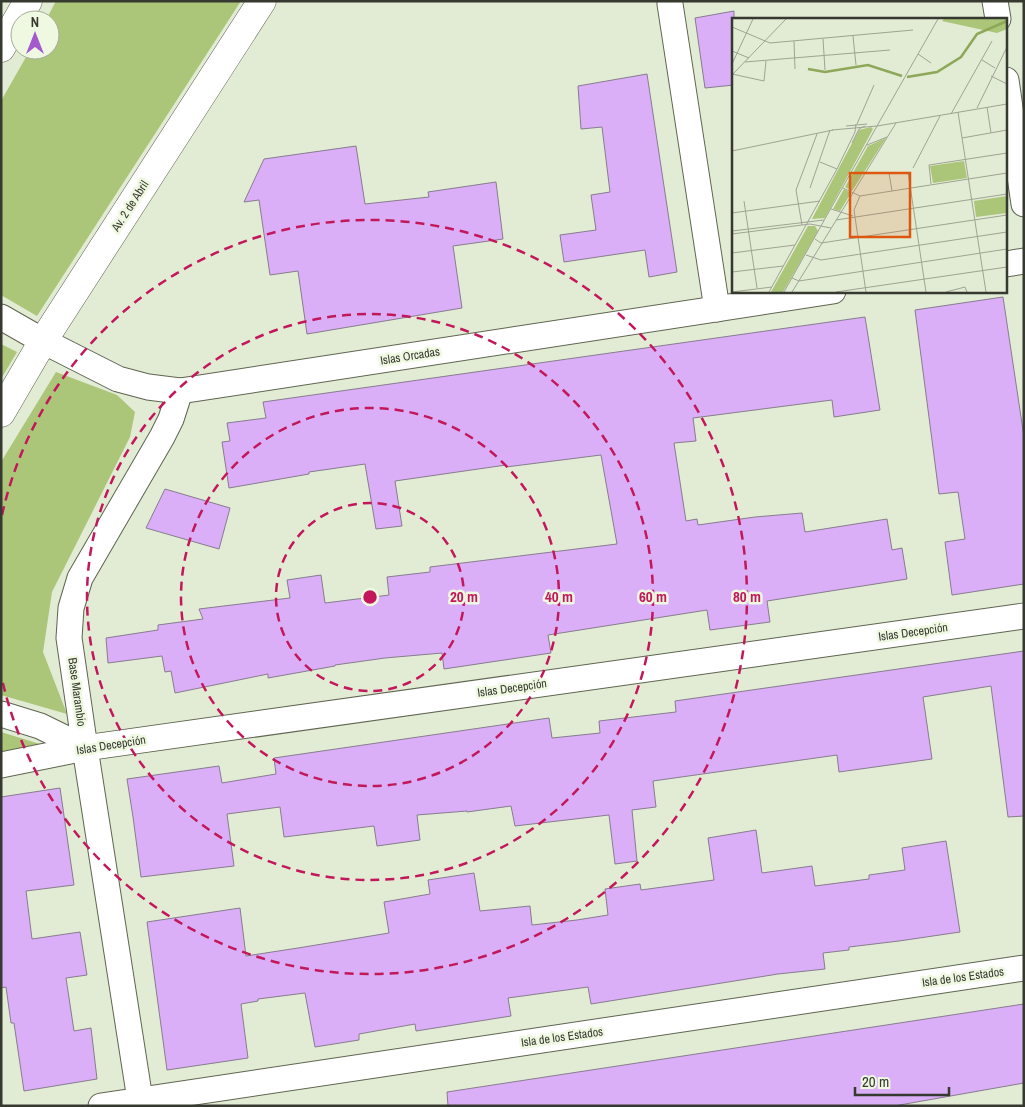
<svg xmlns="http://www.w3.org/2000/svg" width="1025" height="1107" font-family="'Archivo Narrow',sans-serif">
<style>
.green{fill:#abc579}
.building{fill:#daaff7;stroke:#877c8f}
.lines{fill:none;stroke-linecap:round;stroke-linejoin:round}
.street-casing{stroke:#5e6551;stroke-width:27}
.secondary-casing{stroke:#5e6551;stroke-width:29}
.street{stroke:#fff;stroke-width:25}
.secondary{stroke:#fff;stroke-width:28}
.ring{fill:none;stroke:#c2185b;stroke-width:2.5;stroke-dasharray:9 6}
.labels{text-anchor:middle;stroke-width:5;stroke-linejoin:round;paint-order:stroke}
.street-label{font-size:12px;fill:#363930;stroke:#eff8e1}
.inset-river{fill:none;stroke:#8ea758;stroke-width:2.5}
.inset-road{fill:none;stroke:#9da492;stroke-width:1}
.view{fill:#df570e;fill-opacity:0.15;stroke:#df570e;stroke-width:2.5}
.inset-edge{fill:none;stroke:#363930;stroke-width:2.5}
.centre{fill:#c2185b;stroke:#eff8e1;stroke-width:2.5}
.ring-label{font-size:15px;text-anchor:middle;font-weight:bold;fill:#c2185b;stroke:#eff8e1;stroke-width:5;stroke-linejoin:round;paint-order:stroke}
</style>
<rect width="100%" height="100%" fill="#e2ebd4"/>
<g class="green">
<polygon points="56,1 241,1 37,316 1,295 1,101 30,50 50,50 50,20 46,20"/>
<polygon points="1,344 17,352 1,379"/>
<polygon points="56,372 117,395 135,412 130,437 52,592 43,652 67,714 1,695 1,462"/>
<polygon points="1,732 43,745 1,753"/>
</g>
<g class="building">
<polygon points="734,11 734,85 705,88 695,18"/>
<polygon points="647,74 677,272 649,277 645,250 564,262 560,235 596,230 591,195 610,192 602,127 581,129 578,86"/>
<polygon points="356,146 365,204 429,197 428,192 496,182 503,239 453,246 462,308 307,334 298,271 270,275 259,200 244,202 264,159"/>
<polygon points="1003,297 1024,437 1024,584 952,595 945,542 965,539 958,492 939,494 915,310"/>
<polygon points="865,317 880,410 834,417 832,400 693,418 696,441 674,443 686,521 697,519 698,525 755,517 802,513 805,532 887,519 892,550 902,548 907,579 767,601 770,622 710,630 707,610 548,635 551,653 444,669 442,653 385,658 335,665 335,666 268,678 268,674 175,693 171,671 165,672 162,656 108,663 106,638 158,630 158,625 203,619 199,609 290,598 287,580 321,575 325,603 389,595 387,577 430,572 430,567 617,544 601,455 506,467 506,465 395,481 402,526 376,529 365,464 309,472 309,474 229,488 222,442 230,441 227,423 266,418 263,402"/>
<polygon points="165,489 230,508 219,549 146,528"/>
<polygon points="1024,651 1024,816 1008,817 991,686 923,697 932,759 839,772 837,755 653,781 656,807 632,810 637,861 615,864 609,815 515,826 511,806 467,812 467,811 417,815 420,840 377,846 374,826 284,837 280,807 227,814 234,866 141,877 133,817 127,779 219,766 222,783 276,774 274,758 549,718 552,738 600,733 599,721 676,712 675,701"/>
<polygon points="60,788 74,885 26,891 32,939 80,932 87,975 66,978 74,1031 91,1028 97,1079 24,1091 14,1023 11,1023 6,987 1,988 1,797"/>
<polygon points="756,830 762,873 812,866 815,886 869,879 869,875 905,870 902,848 946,841 960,932 899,941 849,947 849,950 823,953 825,969 778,974 591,1004 588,987 508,998 511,1016 416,1031 415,1024 359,1034 359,1040 315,1047 305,993 258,999 258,1001 241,1004 248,1058 167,1070 147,922 240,908 246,956 298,948 389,933 384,902 430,894 428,880 474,873 480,911 530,906 532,925 577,920 608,915 605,889 640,884 641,890 714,880 708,838"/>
<polygon points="1024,1004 1024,1083 894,1106 448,1106 447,1092"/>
</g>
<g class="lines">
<g class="street-casing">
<g id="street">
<polyline points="995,1 998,19"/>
<polyline points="670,4 717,309"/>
<polyline points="1006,80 1024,204"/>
<polyline points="1006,264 1024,261"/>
<polyline points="1,317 43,341 118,379 148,387 180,391 833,291"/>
<polyline points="1,714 40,726 85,748"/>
<polyline points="1,765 85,748 1024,616"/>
<polyline points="101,1106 1024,968"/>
<polyline points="141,1106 85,748 69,638 71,608 80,578 162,437 171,419 180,391"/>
</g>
</g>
<g class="secondary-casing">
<g id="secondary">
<polyline points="1,48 28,1"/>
<polyline points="1,413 43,341 262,1"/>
</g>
</g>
<use href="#street" class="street"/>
<use href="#secondary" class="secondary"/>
</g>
<g class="ring">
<circle cx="370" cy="597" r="94"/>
<circle cx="370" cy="597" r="189"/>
<circle cx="370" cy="597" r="283"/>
<path d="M2 515A377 377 0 1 1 2 679"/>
</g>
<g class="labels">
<g class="street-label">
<text transform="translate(130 206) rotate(-57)" y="4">Av. 2 de Abril</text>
<text transform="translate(410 356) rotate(-9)" y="4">Islas Orcadas</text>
<text transform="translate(913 632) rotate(-8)" y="4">Islas Decepción</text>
<text transform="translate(512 688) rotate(-8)" y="4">Islas Decepción</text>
<text transform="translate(77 692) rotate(82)" y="4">Base Marambio</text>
<text transform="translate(111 745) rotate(-9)" y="4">Islas Decepción</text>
<text transform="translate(963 977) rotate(-8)" y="4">Isla de los Estados</text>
<text transform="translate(562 1037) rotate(-8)" y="4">Isla de los Estados</text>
</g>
</g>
<g transform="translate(732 18)">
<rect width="275" height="275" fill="#e2ebd4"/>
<path d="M212,1h63v10l-10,4 -55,-12zM139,109l2,2 -48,89 -13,1 47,-89zM154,120l-34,53 -7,-4 23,-41zM232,143l3,17 -34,5 -3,-17zM112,171l7,4 -11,18 -7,-2zM275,178v17l-31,4 -2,-16zM76,208h7l3,5 -35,61h-12z" fill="#abc579"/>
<path class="inset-river" d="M76,51l17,3 43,-7 34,11M175,59l30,-5 24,-15 16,-23 30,-13"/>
<path class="inset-road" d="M0,9l38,16 143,-13M121,18l3,29M91,21l2,31M62,23l1,28M0,33l17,7M186,36l13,9M250,42l13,8M13,44l145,-12M0,46l21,-45M0,56l32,7 2,-20M0,57l54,-56M259,58l16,8M255,89l4,26M245,90l30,-61M226,94l28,180M219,96l41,-73M125,106l17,-39M114,108l21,-2M100,112l45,-4 61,-107M230,120l45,-8M120,125l7,-14 6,-3M135,127l20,-8M0,133l101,-21M88,144l17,7M181,150l27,-52M176,154l18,120M157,155l3,18M199,166l-2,-19 78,-12M78,170l20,-58M111,170l17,8 147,-23M128,178l-6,14 12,82M12,183l13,87M99,191l22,7M0,195l88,-12M104,202l171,-26M70,207l-6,-35 21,-56M0,213l92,-11M0,216l78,-10 21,4M83,221l6,4 186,-28M0,235l63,-8M74,237l15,5 186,-28M0,254l51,-6M60,260l7,3 208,-32M0,274l40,-5M37,274l68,-123 18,-37 1,-8M52,274l93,-166 130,-22M60,274l104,-169M104,274l171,-25M214,274l19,-5 2,5"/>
<path class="view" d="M118,155h60v64h-60z"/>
<rect width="275" height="275" class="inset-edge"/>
</g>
<circle cx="370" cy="597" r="8" class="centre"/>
<g class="ring-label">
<text x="464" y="602">20 m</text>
<text x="559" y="602">40 m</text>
<text x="653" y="602">60 m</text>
<text x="747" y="602">80 m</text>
</g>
<rect width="1025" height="1107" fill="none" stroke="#363930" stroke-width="5"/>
<g transform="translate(35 35)"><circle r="24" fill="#eff8e1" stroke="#a5ac9a"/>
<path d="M0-4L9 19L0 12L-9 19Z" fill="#a25acd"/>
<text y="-8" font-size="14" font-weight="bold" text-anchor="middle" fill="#363930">N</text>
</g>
<path d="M855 1087v8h94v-8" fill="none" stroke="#363930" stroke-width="2.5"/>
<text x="862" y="1087" font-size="15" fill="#363930" stroke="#eff8e1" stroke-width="4" paint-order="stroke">20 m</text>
</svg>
